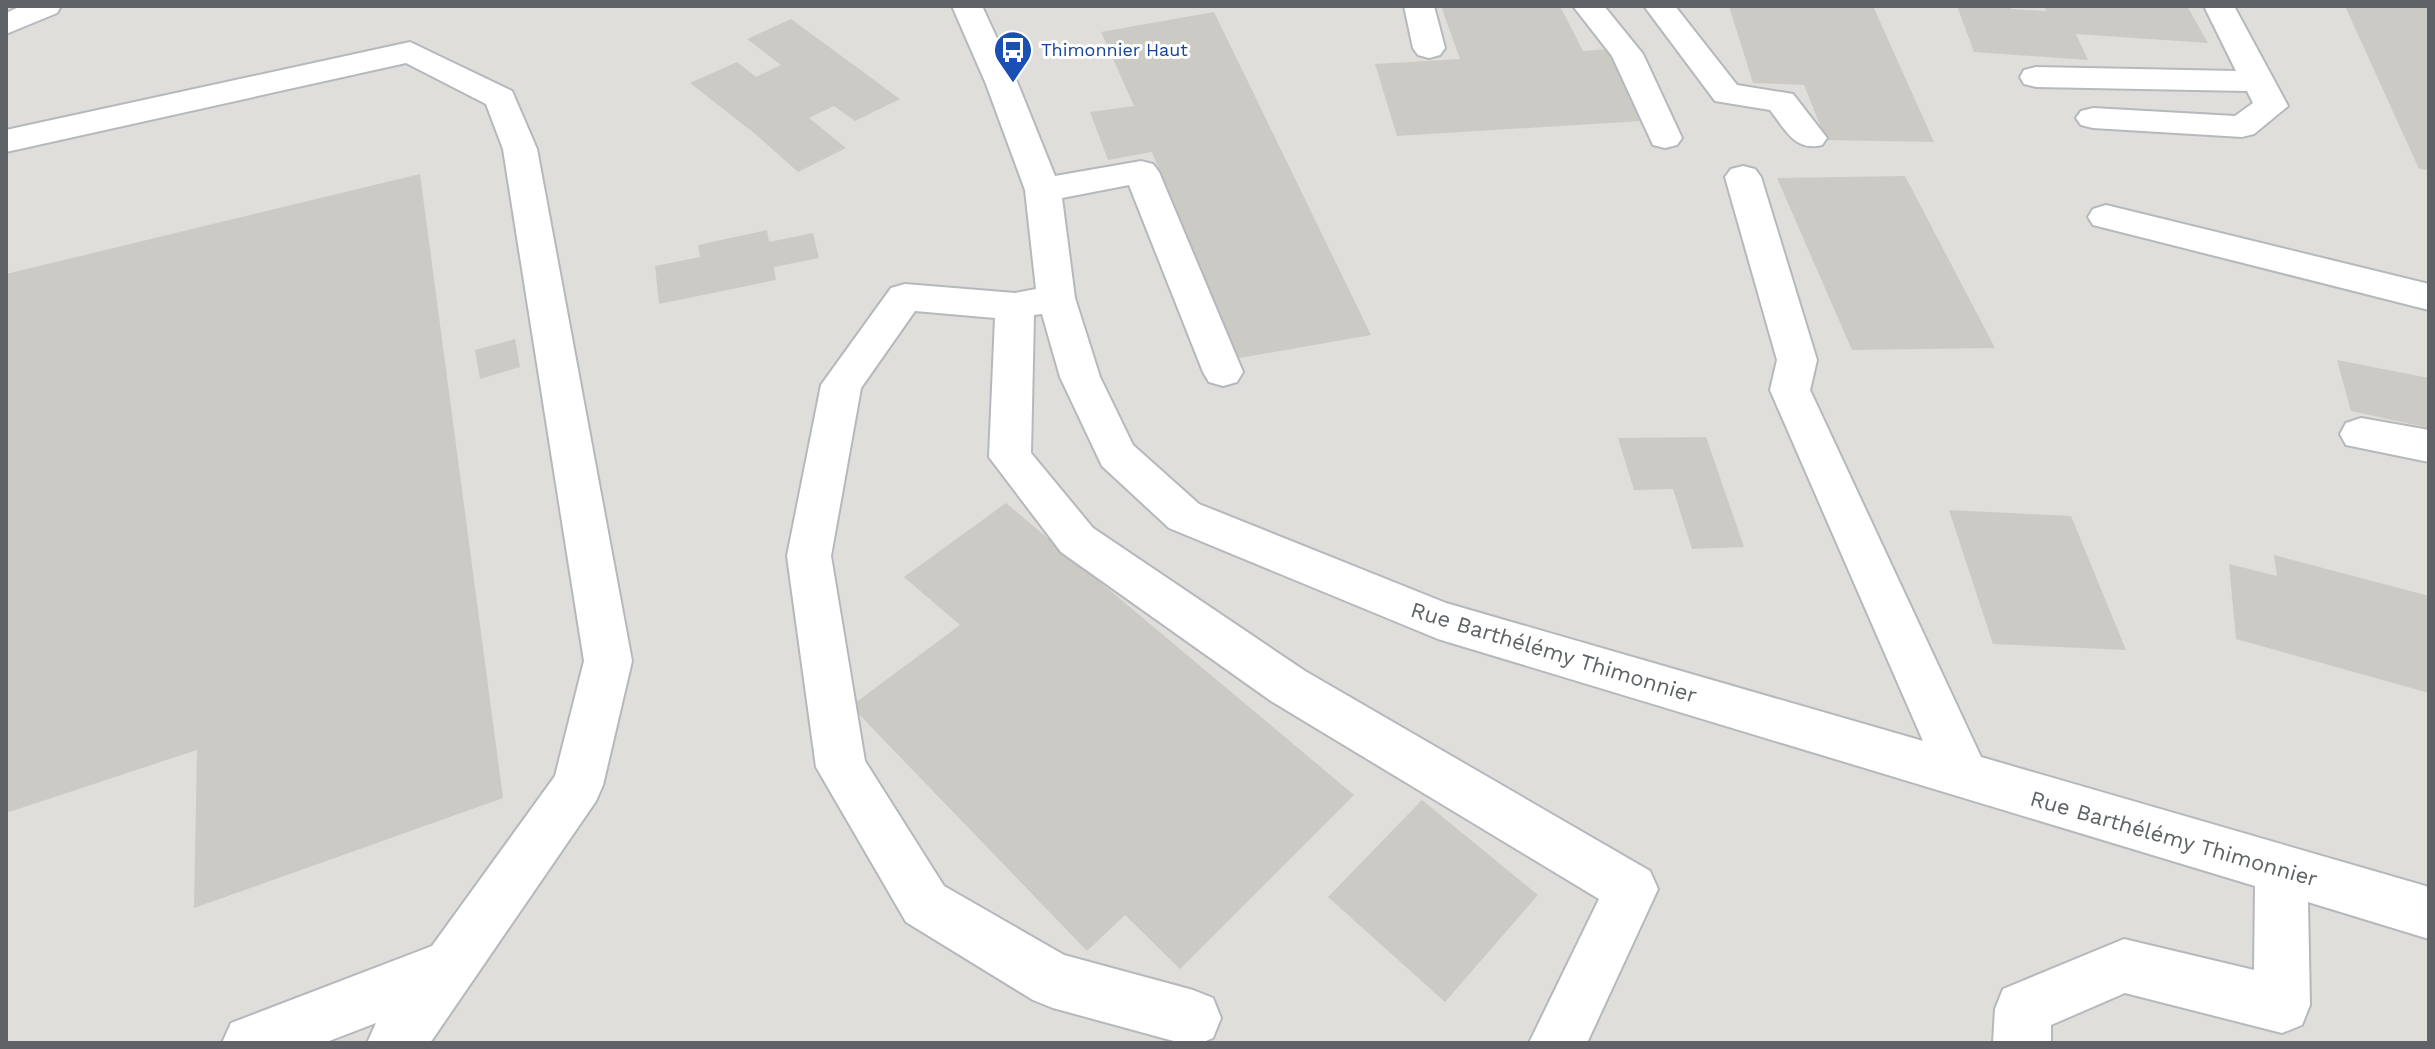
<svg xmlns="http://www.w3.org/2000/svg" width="2435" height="1049" font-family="'Work Sans',sans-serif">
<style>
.industrial{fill:#e0deda}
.building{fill:#cccac5}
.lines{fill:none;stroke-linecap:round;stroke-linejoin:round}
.minor-casing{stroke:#b5b8bc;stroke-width:4}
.minor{fill:#fff;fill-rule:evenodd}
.labels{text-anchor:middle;stroke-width:6;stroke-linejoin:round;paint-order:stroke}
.far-transit-label{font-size:18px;fill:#164399;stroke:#fff;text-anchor:start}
.street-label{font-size:22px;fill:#5f6368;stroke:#fff}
</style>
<rect width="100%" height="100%" fill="#f1efe8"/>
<rect class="industrial" x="6" y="6" width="2423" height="1037"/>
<g class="building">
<polygon points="1441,6 1560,6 1583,51 1607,49 1641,121 1397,136 1375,64 1460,59"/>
<polygon points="1729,6 1873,6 1934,142 1826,140 1804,85 1753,83"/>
<polygon points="1957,6 2010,6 2011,9 2046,11 2044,6 2187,6 2208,43 2076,34 2088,60 1974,52"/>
<polygon points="2345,6 2429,8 2429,170 2419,169"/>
<polygon points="1214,12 1371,335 1234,359 1152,152 1108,160 1090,112 1134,106 1101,32"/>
<polygon points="791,19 900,99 855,121 834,106 809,118 846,148 798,172 754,133 690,83 737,62 756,77 781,65 747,39"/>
<polygon points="420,174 503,798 194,908 197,750 6,813 6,274"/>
<polygon points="1905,176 1995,348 1852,350 1777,178"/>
<polygon points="767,230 769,242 813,233 819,258 774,267 776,280 659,304 655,266 700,257 698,245"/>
<polygon points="515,339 520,367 480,379 475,350"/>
<polygon points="2337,360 2429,378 2429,428 2351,411"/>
<polygon points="1706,437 1744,547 1692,549 1673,489 1634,490 1618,438"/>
<polygon points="1006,503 1354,795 1180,969 1125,915 1087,951 851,706 960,625 904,577"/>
<polygon points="1949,510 2071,516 2126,650 1993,644"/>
<polygon points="2274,555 2429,596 2429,693 2236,639 2229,564 2277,576"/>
<polygon points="1422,800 1538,895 1445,1002 1328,897"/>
</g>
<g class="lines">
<g class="minor-casing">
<g id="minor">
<polygon points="21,6 61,6 57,13 6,34 6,13"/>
<polygon points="952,6 982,6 1018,84 1055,176 1141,161 1153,164 1159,172 1243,372 1237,382 1223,386 1209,382 1203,372 1129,185 1062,198 1075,298 1100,377 1133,445 1199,504 1446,603 1923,741 1770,390 1777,360 1725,177 1731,169 1743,166 1755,169 1761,177 1817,360 1810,390 1981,757 2429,887 2429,939 2308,902 2310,1005 2302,1025 2282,1033 2125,993 2051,1025 2051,1043 1993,1043 1995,1009 2003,989 2124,939 2254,970 2255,886 1438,639 1169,528 1102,466 1060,377 1042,314 1034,315 1031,453 1093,528 1305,671 1650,871 1658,889 1587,1043 1529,1043 1599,899 1271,701 1061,552 989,457 995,318 915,311 861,388 831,556 865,761 944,886 1064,955 1193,990 1213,998 1221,1018 1213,1038 1201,1043 1181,1043 1053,1008 1033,1000 906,922 816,767 787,556 821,385 891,288 905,284 1015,293 1036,289 1025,190 986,84"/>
<polygon points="1404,6 1434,6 1445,48 1440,55 1429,58 1418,55 1413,48"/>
<polygon points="1573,6 1604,6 1643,54 1682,138 1677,145 1665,148 1653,145 1612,56"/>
<path d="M1644,6h31l62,79 56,9 34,44 -5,7c-27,7 -37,-16 -52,-35l-55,-9z"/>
<polygon points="2204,6 2234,6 2288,106 2254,134 2242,137 2093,128 2081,125 2076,118 2081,111 2093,108 2235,116 2253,103 2247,91 2036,87 2024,84 2020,77 2024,70 2036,67 2236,71"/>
<polygon points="410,42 512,91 537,149 632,661 603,785 596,801 430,1043 367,1043 376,1023 324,1043 222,1043 231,1023 432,946 555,776 584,661 503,149 486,104 406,63 6,152 6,130"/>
<polygon points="2106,205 2429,284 2429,310 2093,225 2088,217 2093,209"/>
<polygon points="2361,418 2429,430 2429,462 2346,445 2340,434 2346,423"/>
</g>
</g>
<use href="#minor" class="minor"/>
</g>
<defs>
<g id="bus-pin" transform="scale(2)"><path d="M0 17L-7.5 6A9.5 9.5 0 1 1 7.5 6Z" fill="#1a4fb4" stroke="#fff"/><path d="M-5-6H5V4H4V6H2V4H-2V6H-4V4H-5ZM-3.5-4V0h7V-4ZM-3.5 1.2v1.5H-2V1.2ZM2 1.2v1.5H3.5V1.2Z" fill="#fff"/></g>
</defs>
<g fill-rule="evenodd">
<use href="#bus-pin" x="1013" y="50"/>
</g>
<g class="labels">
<g class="far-transit-label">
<text x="1041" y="56">Thimonnier Haut</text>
</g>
<g class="street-label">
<text transform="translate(1554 652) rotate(17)" y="8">Rue Barthélémy Thimonnier</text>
<text transform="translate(2174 838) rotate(16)" y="8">Rue Barthélémy Thimonnier</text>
</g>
</g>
<rect width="2435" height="1049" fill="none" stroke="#5f6368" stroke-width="16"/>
</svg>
